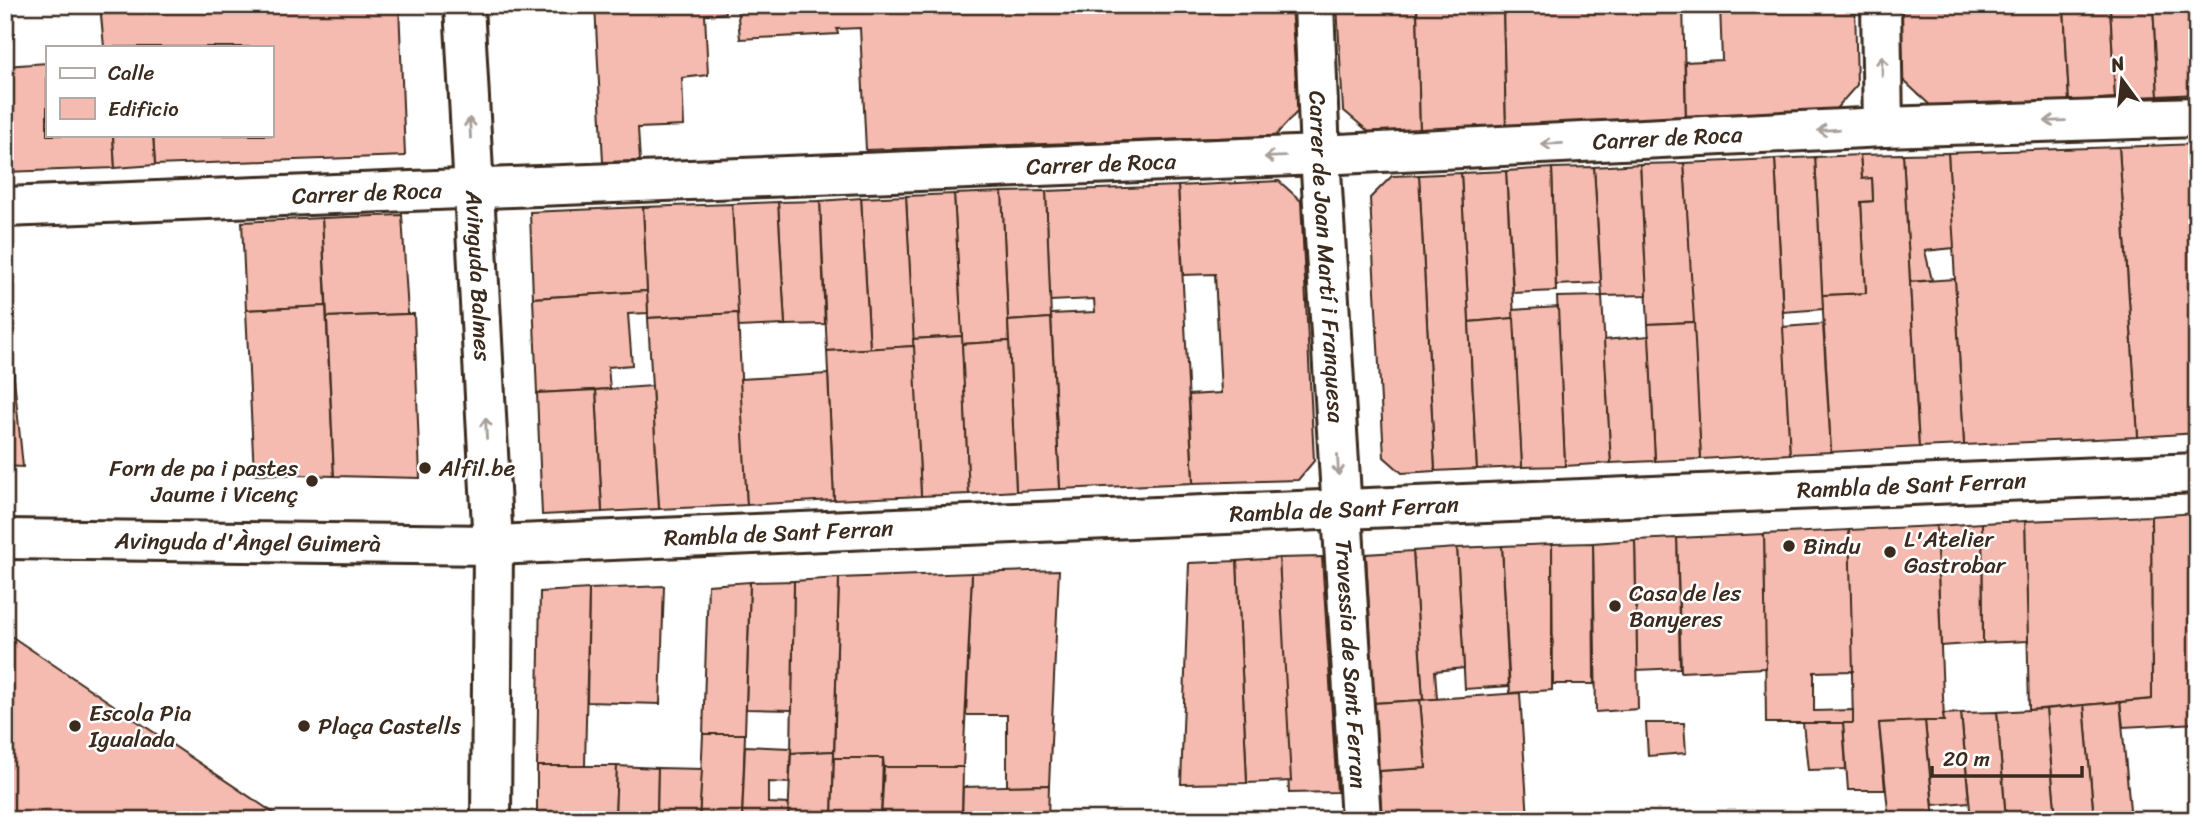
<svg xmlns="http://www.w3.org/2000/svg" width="2202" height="825" font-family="Sriracha,sans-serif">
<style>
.building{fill:#f6bbb0;stroke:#3b2a1e;stroke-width:2}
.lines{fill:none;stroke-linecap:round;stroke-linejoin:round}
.street-casing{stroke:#3b2a1e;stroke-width:44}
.secondary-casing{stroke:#3b2a1e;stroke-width:44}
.street{stroke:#fff;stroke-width:38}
.secondary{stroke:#fff;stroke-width:38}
.oneway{stroke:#a79f9a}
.poi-dot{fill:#3b2a1e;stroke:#fff;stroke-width:2.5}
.labels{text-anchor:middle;stroke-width:5;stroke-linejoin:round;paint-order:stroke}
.street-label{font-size:23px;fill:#3b2a1e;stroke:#fff}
.poi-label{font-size:23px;fill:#3b2a1e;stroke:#fff;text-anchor:start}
</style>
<rect width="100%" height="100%" fill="#fff"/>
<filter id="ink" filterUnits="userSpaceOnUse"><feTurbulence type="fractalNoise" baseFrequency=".0143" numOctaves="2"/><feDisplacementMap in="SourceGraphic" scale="14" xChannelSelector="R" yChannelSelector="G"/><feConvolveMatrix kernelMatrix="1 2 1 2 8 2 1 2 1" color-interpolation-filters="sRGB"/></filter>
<g filter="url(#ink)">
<g class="building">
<polygon points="100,5 399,5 405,156 155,165 153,135 271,135 271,47 104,47"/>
<polygon points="595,5 724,5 725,13 705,15 708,75 682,78 684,126 638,128 640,161 603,162"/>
<polygon points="737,5 1291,5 1298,111 1275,136 866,150 860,28 837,29 838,34 740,39"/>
<polygon points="1337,5 1417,5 1420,130 1369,132 1343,110"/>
<polygon points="1417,5 1503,5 1506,126 1420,130"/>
<polygon points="1503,5 1683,5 1686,119 1506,126"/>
<polygon points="1720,5 1855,5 1857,85 1834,111 1686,119 1685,62 1722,60"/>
<polygon points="1901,5 2064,5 2069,101 1932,107 1903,80"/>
<polygon points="2064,5 2110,5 2115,98 2069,101"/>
<polygon points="2110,5 2153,5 2158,96 2115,98"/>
<polygon points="2153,5 2195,5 2197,94 2158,96"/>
<polygon points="47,63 47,135 113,135 115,168 5,172 5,66"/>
<polygon points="113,135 153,135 155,165 115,168"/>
<polygon points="2197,144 2197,433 2138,437 2119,147"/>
<polygon points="2119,147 2138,437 1964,445 1948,153"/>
<polygon points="1948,153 1954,248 1925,251 1932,280 1910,282 1903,154"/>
<polygon points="1903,154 1919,447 1831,452 1822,295 1866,293 1861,202 1873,201 1872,178 1862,179 1860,155"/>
<polygon points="1860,155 1862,179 1872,178 1873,201 1861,202 1866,293 1822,295 1815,157"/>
<polygon points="1815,157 1823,309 1783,312 1775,159"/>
<polygon points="1775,159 1790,454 1701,459 1684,163"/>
<polygon points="1684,163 1694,322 1648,324 1640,164"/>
<polygon points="1640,164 1647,295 1602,296 1594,167"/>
<polygon points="1594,167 1601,283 1556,285 1552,168"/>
<polygon points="1552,168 1556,291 1513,293 1506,171"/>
<polygon points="1506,171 1514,318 1469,322 1461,173"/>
<polygon points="1461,173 1477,469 1435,471 1419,175"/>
<polygon points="1419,175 1435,471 1402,473 1384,457 1370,198 1392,176"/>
<polygon points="1279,181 1301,201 1314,461 1298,480 1193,483 1189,395 1221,393 1215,274 1183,275 1178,186"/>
<polygon points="1178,186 1193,483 1060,489 1051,314 1095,312 1094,299 1050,301 1046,191"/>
<polygon points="1046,191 1051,318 1008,321 1002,192"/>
<polygon points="1002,192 1009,341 962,344 954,194"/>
<polygon points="954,194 962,336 913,339 906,196"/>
<polygon points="906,196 914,346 870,349 861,198"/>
<polygon points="861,198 870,349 827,351 820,201"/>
<polygon points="820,201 825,324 785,325 778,202"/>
<polygon points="778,202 785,325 738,327 732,204"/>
<polygon points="732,204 738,313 648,318 643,207"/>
<polygon points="643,207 647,291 533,298 530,212"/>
<polygon points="402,215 408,314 327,317 322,218"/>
<polygon points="322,218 326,306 246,310 242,222"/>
<polygon points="1955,279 1964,445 1919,447 1910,282"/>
<polygon points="5,288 12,353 5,354"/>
<polygon points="647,291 648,313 628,314 632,365 608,367 610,389 537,393 533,298"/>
<polygon points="1602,296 1611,463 1565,466 1557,297"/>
<polygon points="326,306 334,476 254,474 246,310"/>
<polygon points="1558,307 1565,466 1522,467 1513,310"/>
<polygon points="738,313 747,505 659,509 648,318"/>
<polygon points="408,314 414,314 420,478 334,476 327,317"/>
<polygon points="1051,318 1060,489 1016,491 1008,321"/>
<polygon points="1514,318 1522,467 1477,469 1469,322"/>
<polygon points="1694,322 1701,459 1655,461 1648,324"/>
<polygon points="1823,324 1831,452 1790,454 1783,327"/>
<polygon points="962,336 969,494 921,496 913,339"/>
<polygon points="1649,336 1655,461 1611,463 1604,340"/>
<polygon points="1009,341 1016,491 969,494 962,344"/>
<polygon points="914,346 921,496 834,500 827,351"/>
<polygon points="13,368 23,467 5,466 5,369"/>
<polygon points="828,374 834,500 747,505 740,379"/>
<polygon points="652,386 659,509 602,512 596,390"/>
<polygon points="596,390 602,512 542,515 537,393"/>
<polygon points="2197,513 2197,723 2123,727 2120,702 2152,699 2151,516"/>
<polygon points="2151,516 2152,699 2029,710 2025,521"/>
<polygon points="2025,521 2028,641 1983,643 1982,523"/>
<polygon points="1982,523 1983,643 1941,646 1936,526"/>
<polygon points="1936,526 1944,721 1879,723 1885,790 1848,790 1843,723 1853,723 1849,530"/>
<polygon points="1849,530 1853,671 1814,672 1814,711 1853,710 1853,723 1766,723 1764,534"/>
<polygon points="1764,534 1766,668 1681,672 1677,538"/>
<polygon points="1677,538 1680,668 1637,670 1635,540"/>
<polygon points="1635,540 1638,709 1596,712 1593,543"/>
<polygon points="1593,543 1594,684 1553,684 1552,544"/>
<polygon points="1552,544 1552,690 1510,693 1502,546"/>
<polygon points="1502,546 1509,686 1465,689 1457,548"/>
<polygon points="1457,548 1464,668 1435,671 1437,699 1423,700 1413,551"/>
<polygon points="1413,551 1423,700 1374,703 1366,554"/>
<polygon points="1322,557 1337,792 1289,793 1279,558"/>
<polygon points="1279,558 1291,781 1247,783 1237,561"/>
<polygon points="1237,561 1247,783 1181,784 1189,563"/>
<polygon points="1059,570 1049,785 1007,786 1007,715 966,715 972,573"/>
<polygon points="972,573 963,767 884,767 883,758 834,758 839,578"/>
<polygon points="839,578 834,751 791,753 794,581"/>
<polygon points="794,581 792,710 746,709 750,582"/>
<polygon points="750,582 745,734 703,734 708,585"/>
<polygon points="664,586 660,704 587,702 589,589"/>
<polygon points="589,589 585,766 537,766 540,592"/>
<polygon points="5,632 284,820 5,820"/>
<polygon points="1520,693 1528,820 1382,820 1378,771 1426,768 1420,700"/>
<polygon points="1420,700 1426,768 1378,771 1374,703"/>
<polygon points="2120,702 2131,820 2094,820 2084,705"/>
<polygon points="2084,705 2094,820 2056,820 2046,709"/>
<polygon points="2046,709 2056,820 2006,820 1997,712"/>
<polygon points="1997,712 2006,820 1971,820 1961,713"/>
<polygon points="1961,713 1969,802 1933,805 1925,721 1944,721 1943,714"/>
<polygon points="1925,721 1934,820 1889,820 1879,723"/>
<polygon points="1646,723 1684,723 1686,753 1648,756"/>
<polygon points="1803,723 1843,723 1846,769 1808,770"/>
<polygon points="703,734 745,734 742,820 699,820"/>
<polygon points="745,746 791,748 789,783 768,782 768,803 789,804 788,820 742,820"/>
<polygon points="834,751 832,820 788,820 791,753"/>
<polygon points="834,758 883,758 881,820 832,820"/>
<polygon points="537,766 617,766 615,820 537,820"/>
<polygon points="617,766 658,768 657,820 615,820"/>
<polygon points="884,767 963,767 962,820 881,820"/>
<polygon points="658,768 702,769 699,820 657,820"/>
<polygon points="1049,785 1048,820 962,820 963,787"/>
</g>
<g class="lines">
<g class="street-casing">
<g id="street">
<path id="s1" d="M1314,5l6,150 41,665"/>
<polyline points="1881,5 1883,127"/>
<path id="s2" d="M5,207l1315,-52 563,-28 314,-10"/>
<polyline points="491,820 493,545"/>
</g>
</g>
<g class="secondary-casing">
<g id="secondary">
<path id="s3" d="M464,5l29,540"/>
<path id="s4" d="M5,539l488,6 1704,-72"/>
</g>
</g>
<use href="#street" class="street"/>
<use href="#secondary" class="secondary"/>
</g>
<defs><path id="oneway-shaft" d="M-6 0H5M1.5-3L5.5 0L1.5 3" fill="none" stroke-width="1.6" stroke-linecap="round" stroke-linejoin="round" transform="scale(1.75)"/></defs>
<g class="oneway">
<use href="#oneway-shaft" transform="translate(1882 66) rotate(-91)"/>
<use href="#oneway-shaft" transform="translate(2055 121) rotate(178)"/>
<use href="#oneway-shaft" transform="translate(470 128) rotate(-93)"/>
<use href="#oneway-shaft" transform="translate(1828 130) rotate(177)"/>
<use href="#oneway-shaft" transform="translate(1552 144) rotate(177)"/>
<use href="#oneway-shaft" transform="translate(1275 157) rotate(178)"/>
<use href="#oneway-shaft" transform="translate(486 428) rotate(-93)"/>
<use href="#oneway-shaft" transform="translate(1338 465) rotate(87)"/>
</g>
</g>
<g class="poi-dot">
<circle cx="425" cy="468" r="7"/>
<circle cx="312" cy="481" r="7"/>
<circle cx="1789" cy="546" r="7"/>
<circle cx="1890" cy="552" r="7"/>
<circle cx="1615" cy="606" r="7"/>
<circle cx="75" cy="726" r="7"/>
<circle cx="304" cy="726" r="7"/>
</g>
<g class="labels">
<g class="street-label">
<text dy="8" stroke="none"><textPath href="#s2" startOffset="1664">Carrer de Roca</textPath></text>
<text dy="8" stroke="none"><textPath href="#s2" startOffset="1097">Carrer de Roca</textPath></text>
<text dy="8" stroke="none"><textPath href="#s2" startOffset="362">Carrer de Roca</textPath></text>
<text dy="8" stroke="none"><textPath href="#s1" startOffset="252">Carrer de Joan Martí i Franquesa</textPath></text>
<text dy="8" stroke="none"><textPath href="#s3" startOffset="271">Avinguda Balmes</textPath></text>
<text dy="8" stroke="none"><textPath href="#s4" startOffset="1908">Rambla de Sant Ferran</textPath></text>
<text dy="8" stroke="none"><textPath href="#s4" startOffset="1340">Rambla de Sant Ferran</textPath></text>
<text dy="8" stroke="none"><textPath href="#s4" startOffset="774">Rambla de Sant Ferran</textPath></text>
<text dy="8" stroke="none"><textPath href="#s4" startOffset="243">Avinguda d'Àngel Guimerà</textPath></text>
<text dy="8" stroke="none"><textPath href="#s1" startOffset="660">Travessia de Sant Ferran</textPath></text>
</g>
<g class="poi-label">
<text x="298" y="476" text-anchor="end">Forn de pa i pastes<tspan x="298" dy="26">Jaume i Vicenç</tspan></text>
<text x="439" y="476">Alfil.be</text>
<text x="1904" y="547">L'Atelier<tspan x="1904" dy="26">Gastrobar</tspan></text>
<text x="1803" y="554">Bindu</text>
<text x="1629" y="601">Casa de les<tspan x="1629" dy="26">Banyeres</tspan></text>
<text x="89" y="721">Escola Pia<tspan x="89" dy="26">Igualada</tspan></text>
<text x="318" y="734">Plaça Castells</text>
</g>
</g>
<rect width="2202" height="825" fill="none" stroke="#fff" stroke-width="28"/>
<rect x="14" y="14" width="2174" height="797" fill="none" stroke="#3b2a1e" stroke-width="2.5" filter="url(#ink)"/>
<rect x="46" y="46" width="228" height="91" fill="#ffffff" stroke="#b1aaa5" stroke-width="2"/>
<rect x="60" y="68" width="35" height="10" fill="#ffffff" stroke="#b1aaa5" stroke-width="2"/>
<text x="108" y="80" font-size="21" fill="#3b2a1e">Calle</text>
<rect x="60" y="98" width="35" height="21" fill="#f6bbb0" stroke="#b1aaa5" stroke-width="2"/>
<text x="108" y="116" font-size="21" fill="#3b2a1e">Edificio</text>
<g transform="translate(2122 80) rotate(345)" stroke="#ffffff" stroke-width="5" paint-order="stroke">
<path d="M0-5L12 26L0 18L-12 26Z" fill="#3b2a1e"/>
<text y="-10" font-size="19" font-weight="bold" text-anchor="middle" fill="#3b2a1e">N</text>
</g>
<path d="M1932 766v10h150v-10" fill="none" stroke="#3b2a1e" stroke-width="3.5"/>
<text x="1943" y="766" font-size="21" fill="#3b2a1e" stroke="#ffffff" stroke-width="5" paint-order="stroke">20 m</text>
</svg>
